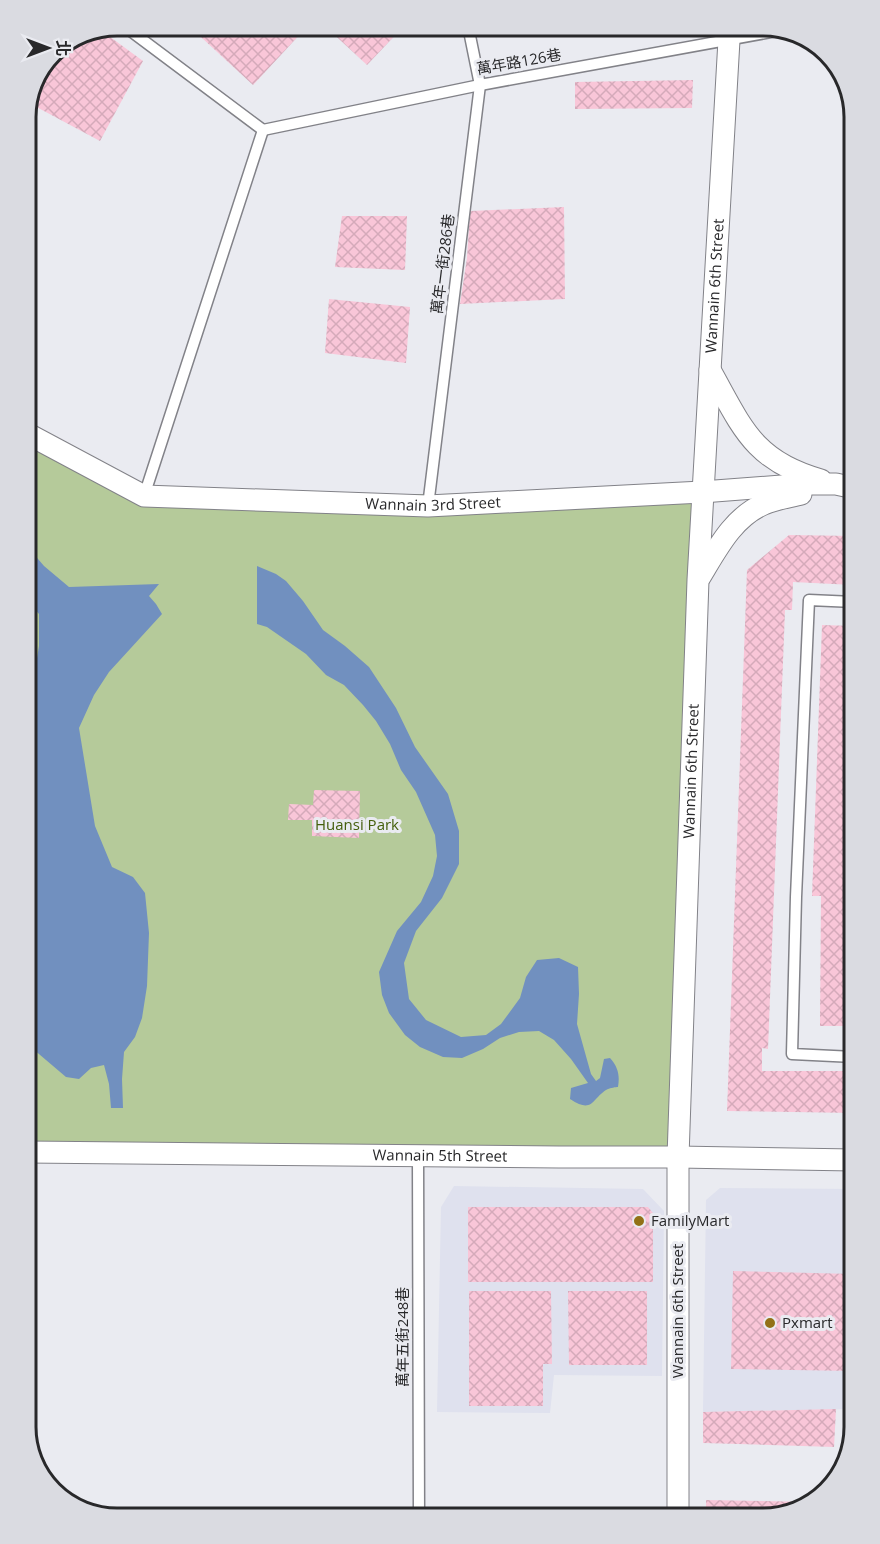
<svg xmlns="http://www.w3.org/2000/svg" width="880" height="1544" font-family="'Open Sans','Noto Sans TC',sans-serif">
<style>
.built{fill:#dfe1ee}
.park{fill:#b5ca9a}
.water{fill:#7190bf}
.building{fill:url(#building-cross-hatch)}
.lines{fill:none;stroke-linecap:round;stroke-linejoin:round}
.lane-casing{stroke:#828288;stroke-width:13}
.street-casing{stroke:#828288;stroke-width:23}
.lane{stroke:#fff;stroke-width:10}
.street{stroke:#fff;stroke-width:21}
.poi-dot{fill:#927117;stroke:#eaebf1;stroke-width:2}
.labels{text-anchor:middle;stroke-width:6;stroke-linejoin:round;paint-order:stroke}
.street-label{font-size:15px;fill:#28282a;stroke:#eaebf1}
.park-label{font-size:15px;fill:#445e0b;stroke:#eaebf1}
.poi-label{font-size:15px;fill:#28282a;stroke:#eaebf1;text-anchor:start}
.rim{fill:none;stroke:#28282a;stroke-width:3}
</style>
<defs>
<pattern id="building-cross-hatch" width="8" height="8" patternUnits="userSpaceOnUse" patternTransform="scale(1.5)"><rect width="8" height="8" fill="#f9c6d8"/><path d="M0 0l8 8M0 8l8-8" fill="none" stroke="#d5aaba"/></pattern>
</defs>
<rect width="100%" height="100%" fill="#eaebf1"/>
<g class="built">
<polygon points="454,1186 643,1189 664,1211 662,1376 554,1375 550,1413 437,1412 441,1207"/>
<polygon points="720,1188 854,1189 854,1409 703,1412 706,1200"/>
</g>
<polygon class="park" points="26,433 144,496 702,492 678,1157 26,1152"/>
<g class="water">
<polygon points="26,545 44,566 69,587 159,584 149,596 156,604 162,614 109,672 94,695 79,728 95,826 112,867 133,877 145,893 149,933 147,986 142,1018 135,1037 124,1052 122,1079 123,1108 111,1108 109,1084 104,1065 91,1068 79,1079 66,1077 26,1043 26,714 31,694 39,646 39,614 26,599"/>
<path d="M257,566l19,8 10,7 17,20 20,29 22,16 24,21 27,41 19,39 33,47 11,37v33l-17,34 -26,33 -12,32 5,36 17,21 35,17 25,-2 15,-11 19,-26 6,-21 11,-17 22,-2 19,9 1,27 -2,30 14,50 5,7 4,-3 4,-19 6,-1c8,9 10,17 8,29 -2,0 -8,1 -10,2 -16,8 -14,26 -38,10l1,-11 17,-5 -17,-24 -17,-19 -15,-9 -20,1 -19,6 -17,11 -21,9 -19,-1 -23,-10 -15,-12 -16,-22 -7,-18 -3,-23 18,-41 24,-29 12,-26 4,-20 -2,-21 -19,-43 -15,-22 -11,-26 -14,-23 -13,-16 -19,-20 -18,-10 -20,-21 -39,-27 -10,-3z"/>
</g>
<g class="building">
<polygon points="189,26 299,26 304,30 253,85"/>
<polygon points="325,26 404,26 367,65"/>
<polygon points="102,31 143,61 100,141 29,103 52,52"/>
<polygon points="693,80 692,108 575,109 575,82"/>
<polygon points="564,207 565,299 460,304 467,258 470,211"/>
<polygon points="342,216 407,216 405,270 335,267"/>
<polygon points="329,299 410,307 406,363 325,353"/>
<polygon points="789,535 854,536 854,585 793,582 792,610 785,610 768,1049 762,1048 762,1071 854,1071 854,1113 727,1111 747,570"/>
<polygon points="822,625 854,626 854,838 853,838 851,896 854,896 854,1026 820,1026 821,896 812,896"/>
<polygon points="314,790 360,791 359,838 312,836 312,820 288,820 289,804 313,805"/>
<polygon points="468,1207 648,1207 653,1213 653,1282 468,1282"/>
<polygon points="733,1271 854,1274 854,1371 731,1369"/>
<polygon points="469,1291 551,1291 552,1364 543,1364 543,1406 469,1406"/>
<polygon points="568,1291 647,1291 647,1365 569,1365"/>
<polygon points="836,1409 834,1447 703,1443 703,1412"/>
<polygon points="706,1500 812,1502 803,1509 763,1518 706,1518"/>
</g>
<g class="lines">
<g class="lane-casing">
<g id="lane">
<polyline points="124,26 263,130 144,496"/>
<polyline points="263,130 480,85 782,30"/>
<polyline points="428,506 480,85 468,26"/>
<polyline points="854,1057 792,1054 796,897 809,600 854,602"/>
<polyline points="418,1156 419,1518"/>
</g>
</g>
<g class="street-casing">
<g id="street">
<path d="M710,370c32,57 43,91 111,110"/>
<path id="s1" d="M26,433l118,63 284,10 274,-14 105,-8h29l18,4"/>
<path d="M700,577c17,-28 33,-60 64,-73 11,-5 25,-7 37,-10"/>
<path id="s2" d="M26,1152l533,5h119l176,3"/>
<path id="s3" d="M678,1518v-361l20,-577 31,-540 -3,-14"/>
</g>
</g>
<use href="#lane" class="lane"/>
<use href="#street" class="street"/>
</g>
<g class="poi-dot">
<circle cx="639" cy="1221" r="6"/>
<circle cx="770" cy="1323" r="6"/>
</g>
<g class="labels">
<g class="street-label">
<text transform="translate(519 62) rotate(-10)" y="5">萬年路126巷</text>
<text transform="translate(443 264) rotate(-83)" y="5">萬年一街286巷</text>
<text dy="5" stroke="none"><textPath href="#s3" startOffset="1233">Wannain 6th Street</textPath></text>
<text dy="5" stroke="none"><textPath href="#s1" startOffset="423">Wannain 3rd Street</textPath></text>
<text dy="5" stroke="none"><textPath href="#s3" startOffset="747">Wannain 6th Street</textPath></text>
<text dy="5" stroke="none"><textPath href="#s2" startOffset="414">Wannain 5th Street</textPath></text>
<text transform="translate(678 1311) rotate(-90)" y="5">Wannain 6th Street</text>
<text transform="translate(403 1337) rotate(-90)" y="5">萬年五街248巷</text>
</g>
<g class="park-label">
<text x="357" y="830">Huansi Park</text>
</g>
<g class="poi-label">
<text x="651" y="1226">FamilyMart</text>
<text x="782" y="1328">Pxmart</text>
</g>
</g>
<path d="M0 0H880V1544H0ZM117 36H763A81 81 0 0 1 844 117V1427A81 81 0 0 1 763 1508H117A81 81 0 0 1 36 1427V117A81 81 0 0 1 117 36Z" fill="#dadbe1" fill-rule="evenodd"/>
<path class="rim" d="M117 36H763A81 81 0 0 1 844 117V1427A81 81 0 0 1 763 1508H117A81 81 0 0 1 36 1427V117A81 81 0 0 1 117 36Z"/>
<g transform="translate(48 48) rotate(90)" stroke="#eaebf1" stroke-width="4.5" paint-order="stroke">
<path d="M0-4.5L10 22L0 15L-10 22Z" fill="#28282a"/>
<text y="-9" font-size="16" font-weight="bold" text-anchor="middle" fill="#28282a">北</text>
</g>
</svg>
